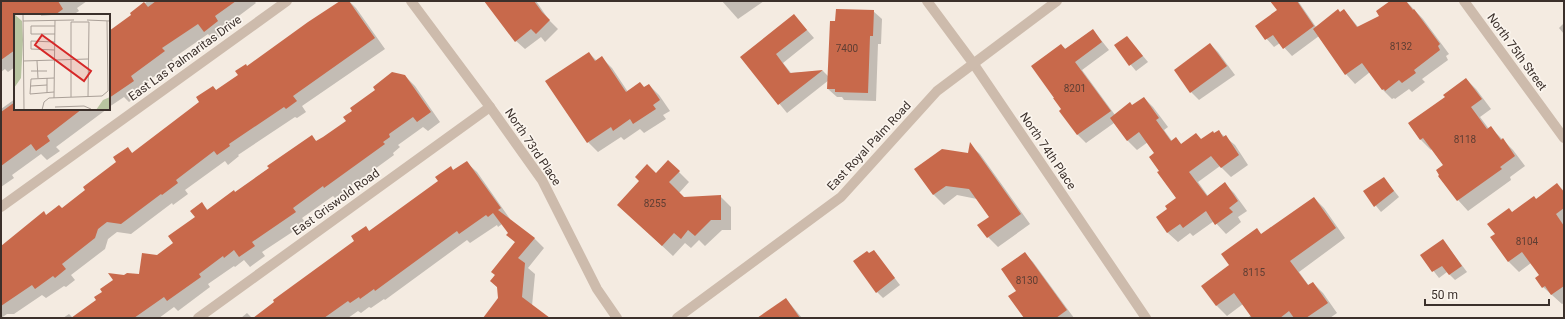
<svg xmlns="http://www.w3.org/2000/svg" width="1565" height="319" font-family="Roboto,sans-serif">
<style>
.shadow{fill:#0003}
.building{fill:#c8694b}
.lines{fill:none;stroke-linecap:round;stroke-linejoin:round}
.street{stroke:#cdbbac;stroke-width:10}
.labels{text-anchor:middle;stroke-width:3.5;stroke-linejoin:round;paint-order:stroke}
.number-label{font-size:10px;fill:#5e3e33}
.street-label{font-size:12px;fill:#3b302b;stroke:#fbf5ee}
.inset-road{fill:none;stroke:#aaa098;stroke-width:1}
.view{fill:#d62828;fill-opacity:0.15;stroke:#d62828;stroke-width:2}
.inset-edge{fill:none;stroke:#3b302b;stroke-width:2}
</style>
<rect width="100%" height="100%" fill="#f4ebe1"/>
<g class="shadow">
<polygon points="1,1 87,1 77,8 79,11 73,15 15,15 15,67 8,72 5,69 1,72"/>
<polygon points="148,1 254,1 256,3 224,27 228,31 214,41 208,34 172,59 174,62 140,87 144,91 129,102 124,97 109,107 109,32 133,15 131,13"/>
<polygon points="342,1 349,1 356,8 385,49 302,106 306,112 297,118 295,117 238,155 239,156 228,165 225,161 185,190 188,194 173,205 172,203 131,234 117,232 108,239 105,249 71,275 75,280 66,287 64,286 46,298 42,295 14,314 7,314 1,318 1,247 47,216 62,209 87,190 117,162 127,148 133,154 201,102 213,87 217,91 239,75 248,67"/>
<polygon points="486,1 536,1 549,20 558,29 545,42 541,37 525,49 516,41"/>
<polygon points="722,1 764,1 738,19"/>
<polygon points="1271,1 1298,1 1316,27 1344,10 1359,28 1380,16 1395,1 1406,1 1423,19 1449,54 1446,56 1448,60 1422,79 1425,82 1412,92 1409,89 1395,99 1394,98 1392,99 1383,90 1370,72 1355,84 1346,74 1319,36 1292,56 1280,43 1274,47 1256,27 1278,11"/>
<polygon points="873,11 882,19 881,44 878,44 876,101 844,100 842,97 837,97 828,89 829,80 787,113 741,57 794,15 814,38 783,63 791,73 823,71 829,77"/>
<polygon points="1564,23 1564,34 1559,28"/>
<polygon points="1093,30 1109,50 1082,70 1115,115 1133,106 1144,98 1153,107 1168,127 1164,130 1172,141 1176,138 1182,145 1202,140 1219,132 1235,145 1248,165 1231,177 1220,166 1198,182 1208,196 1225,184 1234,193 1247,211 1238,217 1241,222 1226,234 1214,221 1193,236 1190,233 1178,242 1168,233 1157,217 1169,209 1178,198 1160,171 1156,153 1148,142 1137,150 1128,141 1114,123 1086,143 1078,135 1061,111 1062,109 1061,45 1066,49"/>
<polygon points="1127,37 1148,62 1136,71 1115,46"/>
<polygon points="1210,44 1218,52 1235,75 1199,100 1191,92"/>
<polygon points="589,53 597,61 602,58 612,68 628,92 645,88 649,85 659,95 670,111 663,115 666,119 644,133 640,129 624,140 621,137 598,152 588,142"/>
<polygon points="405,76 415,86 440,122 428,131 423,127 398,145 400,147 393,153 394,155 335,198 333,196 302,218 306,223 262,252 265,256 250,267 244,260 235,267 234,266 208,284 210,287 178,311 174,307 159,318 63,318 69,314 73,318 97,300 124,276 140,275 157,256 174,243 196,217 202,204 208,210 235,193 312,137 317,142 347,121"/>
<polygon points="1466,79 1476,89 1491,109 1480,117 1489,129 1491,128 1513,150 1525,166 1510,177 1511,180 1468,211 1458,200 1439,177 1444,166 1432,149 1431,150 1421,140 1409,124 1446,97"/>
<polygon points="15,99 15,109 107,109 56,147 60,151 47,160 41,154 12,175 14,178 1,187 1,109"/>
<polygon points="970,145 980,154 1030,224 998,247 988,237 990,217 977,199 957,195 944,205 934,195 916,169 969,154"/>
<polygon points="466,162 477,172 510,219 509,220 534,238 544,248 528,268 535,274 532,306 548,318 485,318 499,298 498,288 491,281 516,243 508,235 509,233 502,224 498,227 497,225 470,243 467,240 385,300 384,299 371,308 369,307 361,313 358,311 348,318 255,318 356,241 366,227 370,232 440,181 451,168 454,171"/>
<polygon points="679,172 689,182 679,193 684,198 720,196 731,207 731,230 722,230 705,246 699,240 691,248 685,243 673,256 629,215 656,174"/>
<polygon points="1384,178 1399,197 1381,212 1364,191"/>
<polygon points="1557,185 1564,191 1564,303 1562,304 1543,287 1540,275 1531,263 1519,272 1509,262 1492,238 1496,234 1512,213 1534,197 1537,200"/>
<polygon points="1314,198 1324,208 1345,238 1299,272 1309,286 1313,283 1323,293 1337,313 1330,318 1248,318 1251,315 1243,304 1227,316 1217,306 1203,286 1231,266 1257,230 1262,235"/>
<polygon points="1443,240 1467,272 1455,280 1447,272 1439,278 1422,256"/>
<polygon points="874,251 900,285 883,298 877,292 855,261"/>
<polygon points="1024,253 1033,262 1074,318 1025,318 1017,291"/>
<polygon points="786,299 802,318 759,318"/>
<polygon points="247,313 252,318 241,318"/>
</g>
<g class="building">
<polygon points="1,1 58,1 63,9 55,15 15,15 15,50 1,60"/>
<polygon points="156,1 236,1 215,16 218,21 204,32 198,24 162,48 165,51 131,76 134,81 109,98 109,31 131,15 130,13 144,2 148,7"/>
<polygon points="340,1 349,1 375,38 293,96 297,101 286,109 284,107 229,144 230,146 217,155 214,151 176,180 178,183 162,195 161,194 121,224 107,222 98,229 95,238 62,264 66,269 55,278 53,276 35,289 32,285 1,306 1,246 44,211 46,215 59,205 62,208 85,190 83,187 116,162 113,157 128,147 132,153 199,102 196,97 213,86 216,90 238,75 235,71 246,64 247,66 308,22"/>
<polygon points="484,1 534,1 542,12 550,20 536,34 531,29 515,42"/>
<polygon points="1270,1 1297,1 1314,26 1283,49 1273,35 1265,40 1255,26 1277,10"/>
<polygon points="1390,1 1406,1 1413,10 1414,9 1440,44 1438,46 1440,50 1414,70 1416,73 1402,83 1399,80 1385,91 1384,89 1382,90 1362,63 1345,75 1313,29 1338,9 1340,12 1344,9 1357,27 1379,16 1376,11"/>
<polygon points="836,9 874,10 873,36 870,36 868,93 835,92 835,89 827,89 830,21 835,21"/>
<polygon points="794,14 807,30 776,54 790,73 823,70 778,105 740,57"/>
<polygon points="1093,29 1102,42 1075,62 1111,111 1077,135 1059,111 1061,109 1053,98 1054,98 1031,66 1061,44 1065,49"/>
<polygon points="1127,36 1143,56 1129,66 1114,45"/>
<polygon points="1210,43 1227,66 1190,93 1174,70"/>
<polygon points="589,52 595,61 602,56 626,92 640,82 644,87 649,84 660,100 653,105 656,109 633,124 630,119 613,131 611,127 587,143 545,81"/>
<polygon points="392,72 405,75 431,112 417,122 413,117 389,134 390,137 383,142 385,144 324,188 323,186 293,208 296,212 252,242 255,246 239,257 234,250 224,258 223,256 199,274 201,277 167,301 164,297 134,318 71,318 96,300 94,297 102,292 100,289 113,280 108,273 124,275 127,273 139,274 142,253 157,255 173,243 168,236 195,217 190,211 202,202 207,210 234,190 235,192 269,168 267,166 312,135 316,141 323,137 346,121 343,117 352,111 350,108 375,90 373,87"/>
<polygon points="1466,78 1482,99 1471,107 1487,129 1491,126 1501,140 1503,138 1515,156 1500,167 1502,169 1457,201 1438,176 1439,175 1436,170 1443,165 1423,138 1420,140 1408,123 1445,97 1443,95"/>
<polygon points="1144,97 1159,118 1156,120 1171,141 1176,137 1181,144 1196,133 1201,139 1213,131 1214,133 1219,130 1223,137 1226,135 1239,155 1221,168 1211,156 1189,172 1207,196 1225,182 1238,201 1229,208 1233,212 1215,225 1206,211 1183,228 1180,224 1167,233 1156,217 1167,209 1165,206 1176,198 1157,172 1159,171 1149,157 1154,153 1139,132 1127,141 1110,118 1130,102 1132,105"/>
<polygon points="15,102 15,109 82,109 47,136 50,141 36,151 31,144 1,166 1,112"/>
<polygon points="970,142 1021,214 987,238 977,225 989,217 969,189 946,186 933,195 914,169 942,149 968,153"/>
<polygon points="668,160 680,171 669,182 684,197 721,195 721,220 711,220 695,236 688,230 681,239 674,233 662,246 617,205 639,181 635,177 647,164 656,173"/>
<polygon points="467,161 501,208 498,210 535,238 518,258 525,263 522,297 550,318 483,318 498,298 497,287 490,281 495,275 491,272 515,242 506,235 508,233 493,213 488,217 486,215 459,234 457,231 375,291 374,289 360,299 359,297 350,303 348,301 324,318 253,318 274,302 273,300 354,241 351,236 366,226 369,231 438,181 435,177 451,166 453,170"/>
<polygon points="1384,177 1394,191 1374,207 1363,191"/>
<polygon points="1557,183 1564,192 1564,208 1556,214 1564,226 1564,286 1551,295 1545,286 1542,288 1535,278 1539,275 1522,252 1508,262 1490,237 1495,234 1487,224 1509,208 1512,212 1534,196 1536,199"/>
<polygon points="1314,197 1336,228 1290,261 1308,285 1313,282 1328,303 1306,318 1294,318 1289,311 1280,318 1252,318 1234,293 1216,306 1201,286 1229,265 1221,254 1257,228 1261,234"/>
<polygon points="1443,239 1462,266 1449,275 1442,266 1432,272 1420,255"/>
<polygon points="874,250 895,278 876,293 853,261 867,251 869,253"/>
<polygon points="1025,252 1067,310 1056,318 1024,318 1008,296 1016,291 1001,269"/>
<polygon points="786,298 800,318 757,318"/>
</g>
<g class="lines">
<g class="street">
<polyline points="411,1 490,107 542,180 597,289 617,318"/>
<polyline points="927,1 973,63 1146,318"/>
<polyline points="1464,1 1564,138"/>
<polyline points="1,207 287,1"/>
<polyline points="198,318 490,107"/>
<polyline points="677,318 841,197 937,91 1057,1"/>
</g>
</g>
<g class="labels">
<g class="number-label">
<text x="1401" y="50">8132</text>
<text x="847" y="52">7400</text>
<text x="1075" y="92">8201</text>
<text x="1465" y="143">8118</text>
<text x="655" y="207">8255</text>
<text x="1527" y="245">8104</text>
<text x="1254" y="276">8115</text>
<text x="1027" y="284">8130</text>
</g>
<g class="street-label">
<text transform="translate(1517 52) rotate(54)" y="4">North 75th Street</text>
<text transform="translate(185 58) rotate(-36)" y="4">East Las Palmaritas Drive</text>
<text transform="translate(869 146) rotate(-47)" y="4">East Royal Palm Road</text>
<text transform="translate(533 147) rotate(56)" y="4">North 73rd Place</text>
<text transform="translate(1048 151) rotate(56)" y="4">North 74th Place</text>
<text transform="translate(336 202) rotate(-36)" y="4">East Griswold Road</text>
</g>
</g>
<g transform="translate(14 14)">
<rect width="96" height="96" fill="#f4ebe1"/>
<path d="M0,0l8,7 1,19 -2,38 -7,10zM96,83v13h-14l7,-10z" fill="#b8c4a0"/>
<path class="inset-road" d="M9,0l1,96M27,1l21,-1M73,6l23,1M9,7l51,-1M93,7l1,70M41,20h-24v-8h24M41,28l-24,-1v8l24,1M9,47l65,-2M23,47l1,17M17,57h16M33,64v15M17,72l16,-1M40,78l-24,2 1,-15 23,-1M57,83v-75h18l-1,75M40,84l1,-78M41,93l29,-1 7,3M28,96l2,-8 5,-4 53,-2 6,-5"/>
<path class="view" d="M28,21l49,36 -7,10 -49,-36z"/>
<rect width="96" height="96" class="inset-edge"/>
</g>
<rect width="1565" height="319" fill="none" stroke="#3b302b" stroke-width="4"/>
<path d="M1425 299v6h124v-6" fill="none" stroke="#3b302b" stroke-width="2"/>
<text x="1431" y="299" font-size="12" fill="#3b302b" stroke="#fbf5ee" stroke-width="3" paint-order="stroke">50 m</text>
</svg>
